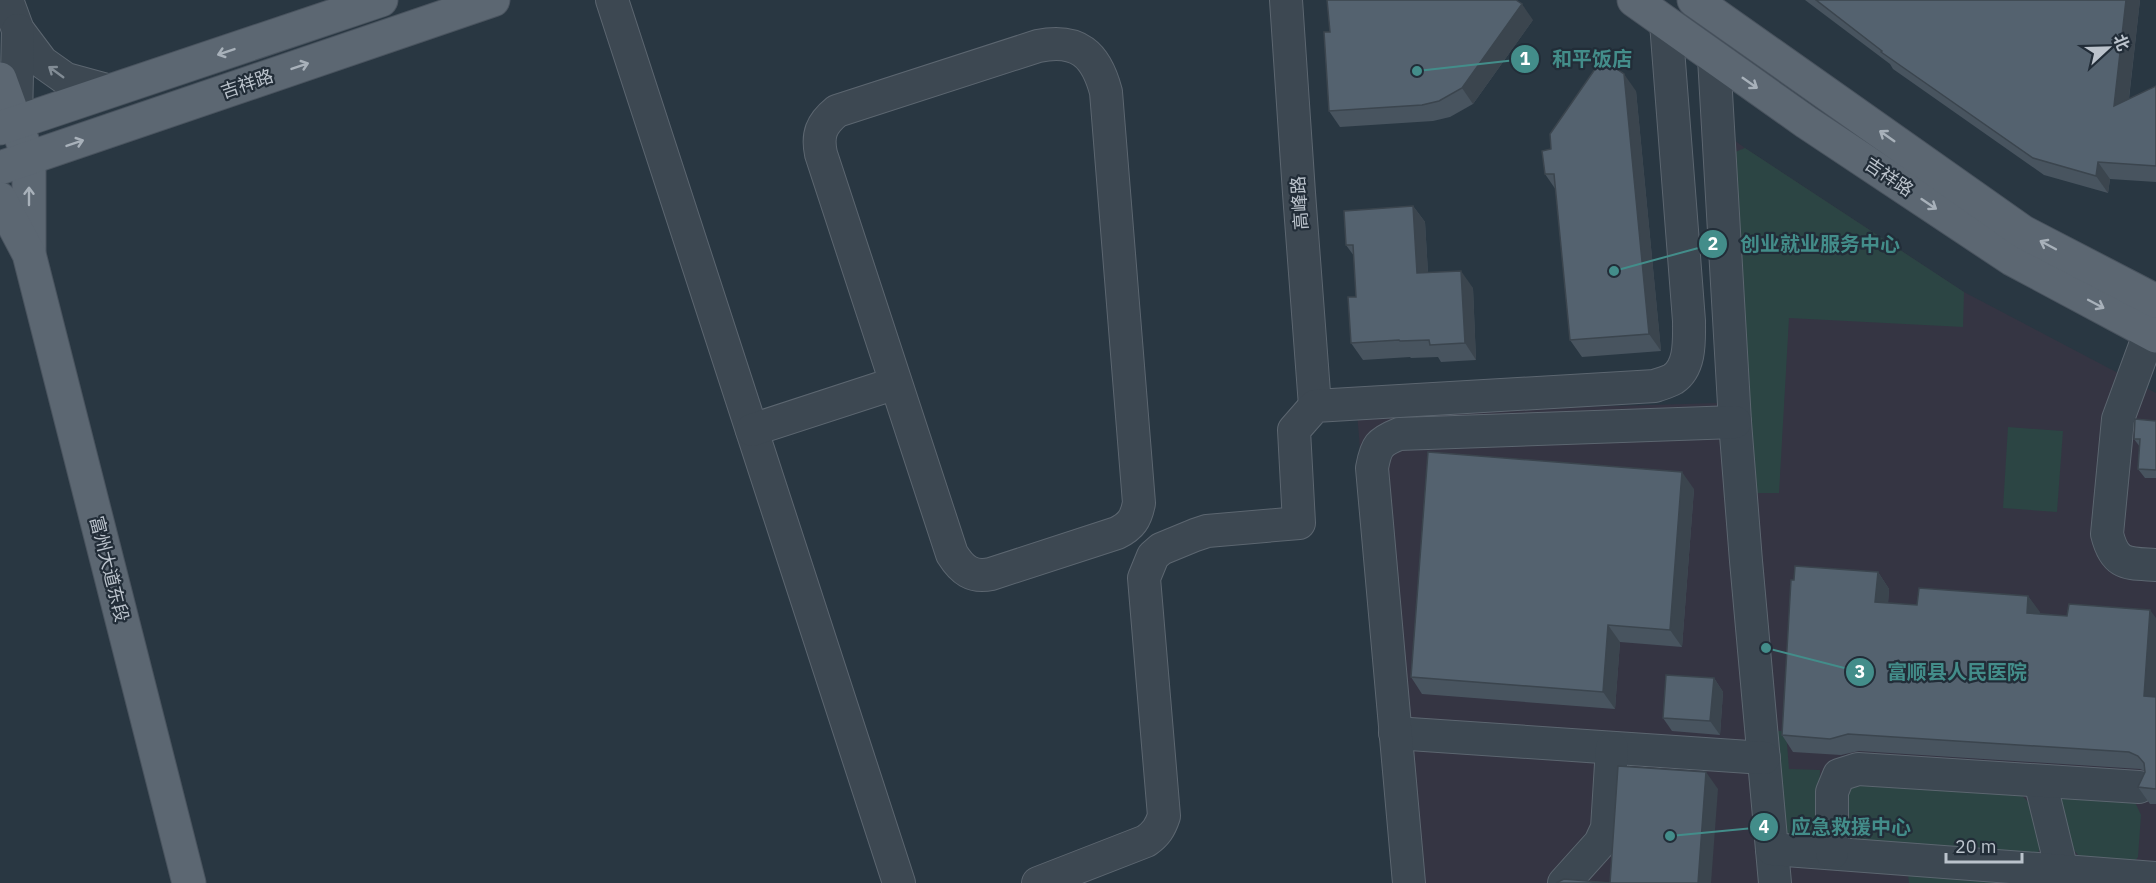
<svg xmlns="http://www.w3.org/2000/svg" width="2156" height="883" font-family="'IBM Plex Sans','Noto Sans SC',sans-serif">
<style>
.medical{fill:#353543}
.green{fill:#2c4544}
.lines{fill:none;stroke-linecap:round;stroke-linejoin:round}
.minor-casing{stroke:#5c6670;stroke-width:34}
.major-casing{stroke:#4a545f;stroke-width:35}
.minor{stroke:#3d4852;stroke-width:32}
.major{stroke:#5c6772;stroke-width:33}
.wall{fill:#48545f}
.shaded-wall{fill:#3b454e}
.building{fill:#54626f;stroke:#3b454e;stroke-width:1.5}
.oneway{stroke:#a8b1ba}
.oneway2{stroke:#828c95}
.labels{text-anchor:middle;stroke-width:4.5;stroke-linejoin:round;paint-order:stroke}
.street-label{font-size:18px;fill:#bbc3cc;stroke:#222d38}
.leader{fill:none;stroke:#438d8a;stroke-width:2}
.callout-dot{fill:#438d8a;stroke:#222d38;stroke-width:2}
.mark-label{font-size:18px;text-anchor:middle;font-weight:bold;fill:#fff}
.callout-label{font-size:20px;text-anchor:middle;font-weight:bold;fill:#438d8a;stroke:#222d38;stroke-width:4.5;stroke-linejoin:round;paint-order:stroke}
</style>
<rect width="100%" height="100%" fill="#293742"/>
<polygon class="medical" points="1700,115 1745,148 1964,292 2156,393 2156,883 1396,883 1357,413 1720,403"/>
<g class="green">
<polygon points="1745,148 1964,292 1963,327 1789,318 1779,493 1754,493 1730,170 1735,152"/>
<polygon points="2008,427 2063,431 2057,512 2003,508"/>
<polygon points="1770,731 1786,731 1789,769 1820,770 1818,824 1810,837 1789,835 1782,828"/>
<path d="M1849,784l171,10c4,4 9,8 12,14 6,11 13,37 5,46l-186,-13 -6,-6v-45z"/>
<path d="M2065,795l69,5 7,15 -3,42 -4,5 -50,-3c-18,-10 -21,-36 -26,-54z"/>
<polygon points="1908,875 2046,883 1909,883"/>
</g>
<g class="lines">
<g class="minor-casing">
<g id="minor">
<polyline points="7,0 18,30 42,62 66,79 110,91"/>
<polyline points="612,0 899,883"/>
<polyline points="1286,0 1299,193 1315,406"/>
<polyline points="1714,58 1735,422 1746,561 1775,883"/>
<polyline points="16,119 18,30"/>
<path d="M2150,332l-32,87 -11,115c8,32 20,29 49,31"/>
<path d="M752,430l144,-47 56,171c10,16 20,24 39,20l126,-41c14,-7 19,-14 22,-30l-33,-411c-10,-38 -28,-54 -68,-46l-201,65c-16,13 -20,24 -16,43l75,229"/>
<polyline points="1395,733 1764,758"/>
<polyline points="2040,781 2062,871"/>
<polyline points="1772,849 2156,878"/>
<polyline points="1832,853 1832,792 1839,775 1858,769 2139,787"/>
<path d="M1038,883l108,-42c10,-7 14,-13 18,-25l-20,-238 9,-22 8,-7 34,-14 12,-4 92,-8 -5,-93 21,-24 340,-20c5,-2 13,-4 18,-7 18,-12 16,-39 16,-58l-23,-298"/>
<path d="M1409,883l-37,-415c4,-22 7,-26 27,-34l336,-12"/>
<polyline points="1564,883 1600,843 1607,828 1612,748"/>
</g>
</g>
<g class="major-casing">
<g id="major">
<polyline points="1634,0 1806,122 2012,259 2156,336"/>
<polyline points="1694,0 2023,232 2156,301"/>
<polyline points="0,79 29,159 29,250"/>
<polyline points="0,128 381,0"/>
<polyline points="0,168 493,0"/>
<polyline points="0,199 29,254 189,883"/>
</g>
</g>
<use href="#minor" class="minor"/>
<use href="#major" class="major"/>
</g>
<g class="wall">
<polygon points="1805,0 2140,0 2129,99 2156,86 2156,182 2110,179 2108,193 2044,175 1893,69 1890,64"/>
<polygon points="1533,20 1473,104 1450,117 1433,121 1340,127 1329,111"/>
<polygon points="1636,91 1661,351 1582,357 1570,340 1556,190 1545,174"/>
<polygon points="1413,206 1425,222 1428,273 1473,288 1476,360 1441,362 1438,357 1411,358 1410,357 1363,360 1351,343 1356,297 1354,256 1346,245"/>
<polygon points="2156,421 2156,478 2145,478 2138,469 2140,447 2134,439"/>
<polygon points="1694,489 1682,647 1620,642 1615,709 1422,694 1411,677"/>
<polygon points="1878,572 1889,589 1888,603 1917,605 2028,596 2040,614 2067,616 2156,618 2156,804 2150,804 2138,787 2145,772 2145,771 2140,769 1859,751 1841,755 1793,752 1782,735"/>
<polygon points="1714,678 1723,692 1720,735 1672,731 1663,718"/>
</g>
<g class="shaded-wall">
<polygon points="2126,0 2140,0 2126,123 2114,106"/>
<polygon points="1522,4 1533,20 1473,104 1462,88"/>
<polygon points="1624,74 1636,91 1661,351 1649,334"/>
<polygon points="2098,162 2110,179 2108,193 2096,176"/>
<polygon points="1413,206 1425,222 1429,290 1417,273"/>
<polygon points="1461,271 1473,288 1476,360 1465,343"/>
<polygon points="1682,472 1694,489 1682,647 1670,630"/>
<polygon points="1878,572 1889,589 1887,618 1875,602"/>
<polygon points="2028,596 2040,612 2039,629 2027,613"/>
<polygon points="2150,610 2156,618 2156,713 2144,696"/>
<polygon points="1608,625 1620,642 1615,709 1603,692"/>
<polygon points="1714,678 1723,692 1720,735 1710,721"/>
<polygon points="1706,772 1718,789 1711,883 1698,883"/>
</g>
<g class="building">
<polygon points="1327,0 1516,0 1522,4 1462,88 1439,101 1422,105 1329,111 1324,32 1330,32"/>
<polygon points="1816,0 2126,0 2114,106 2156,86 2156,166 2098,162 2096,176 2033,158 1881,52 1882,51"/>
<polygon points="1602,59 1624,74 1649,334 1570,340 1554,174 1545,174 1542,151 1551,149 1550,134"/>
<polygon points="1413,206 1417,273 1461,271 1465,343 1430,345 1429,340 1400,341 1399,340 1351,343 1348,297 1356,297 1353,245 1346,245 1344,211"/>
<polygon points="2135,419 2156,421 2156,470 2138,469 2140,439 2134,439"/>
<polygon points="1428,452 1682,472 1670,630 1608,625 1603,692 1411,677"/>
<polygon points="1795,566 1878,572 1875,602 1917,605 1919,588 2028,596 2027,613 2067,616 2069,604 2150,610 2144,696 2156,697 2156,789 2138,787 2145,772 2144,763 2138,756 2129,752 1848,734 1830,739 1782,735 1791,580 1794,580"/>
<polygon points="1666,675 1714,678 1710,721 1663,718"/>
<polygon points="1618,766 1706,772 1698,883 1556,883 1564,879 1610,883"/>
</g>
<defs><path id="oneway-shaft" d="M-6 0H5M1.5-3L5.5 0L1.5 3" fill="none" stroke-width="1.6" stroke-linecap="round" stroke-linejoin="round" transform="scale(1.5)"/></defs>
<g class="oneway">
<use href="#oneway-shaft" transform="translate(226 52) rotate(161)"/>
<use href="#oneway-shaft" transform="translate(300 66) rotate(-19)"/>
<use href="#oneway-shaft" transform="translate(1750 83) rotate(35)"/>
<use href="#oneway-shaft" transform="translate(1887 136) rotate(-145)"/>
<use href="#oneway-shaft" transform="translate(75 143) rotate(-19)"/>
<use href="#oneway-shaft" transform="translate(29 196) rotate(-90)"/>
<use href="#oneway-shaft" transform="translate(1929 204) rotate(34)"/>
<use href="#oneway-shaft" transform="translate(2048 245) rotate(-152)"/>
<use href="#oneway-shaft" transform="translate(2096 304) rotate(28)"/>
</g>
<use class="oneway2" href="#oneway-shaft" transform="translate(56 72) rotate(-144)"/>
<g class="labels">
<g class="street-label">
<text transform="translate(247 84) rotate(-19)" y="6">吉祥路</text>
<text transform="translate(1889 177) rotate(34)" y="6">吉祥路</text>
<text transform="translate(1300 203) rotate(-94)" y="6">高峰路</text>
<text transform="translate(109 569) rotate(76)" y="6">富州大道东段</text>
</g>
</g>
<path class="leader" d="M1417 71L1525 59M1614 271L1713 244M1766 648L1860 672M1670 836L1764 827"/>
<g class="callout-dot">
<circle cx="1417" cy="71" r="6"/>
<circle cx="1614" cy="271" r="6"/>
<circle cx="1766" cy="648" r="6"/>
<circle cx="1670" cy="836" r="6"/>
<circle cx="1525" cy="59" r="15"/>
<circle cx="1713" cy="244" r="15"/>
<circle cx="1860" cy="672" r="15"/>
<circle cx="1764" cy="827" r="15"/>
</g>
<g class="mark-label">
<text x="1525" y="65">1</text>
<text x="1713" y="250">2</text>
<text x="1860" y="678">3</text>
<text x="1764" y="833">4</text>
</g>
<g class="callout-label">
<text x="1592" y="66">和平饭店</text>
<text x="1820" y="251">创业就业服务中心</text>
<text x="1957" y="679">富顺县人民医院</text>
<text x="1851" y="834">应急救援中心</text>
</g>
<g transform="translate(2108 48) rotate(68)" stroke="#222d38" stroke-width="4.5" paint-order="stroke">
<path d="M0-4.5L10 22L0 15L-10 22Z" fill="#bbc3cc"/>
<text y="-9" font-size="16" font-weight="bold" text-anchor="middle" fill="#bbc3cc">北</text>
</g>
<path d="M1946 853v9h76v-9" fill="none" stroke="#bbc3cc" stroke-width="3"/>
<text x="1955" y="853" font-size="18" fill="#bbc3cc" stroke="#222d38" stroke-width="4.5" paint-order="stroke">20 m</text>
</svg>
